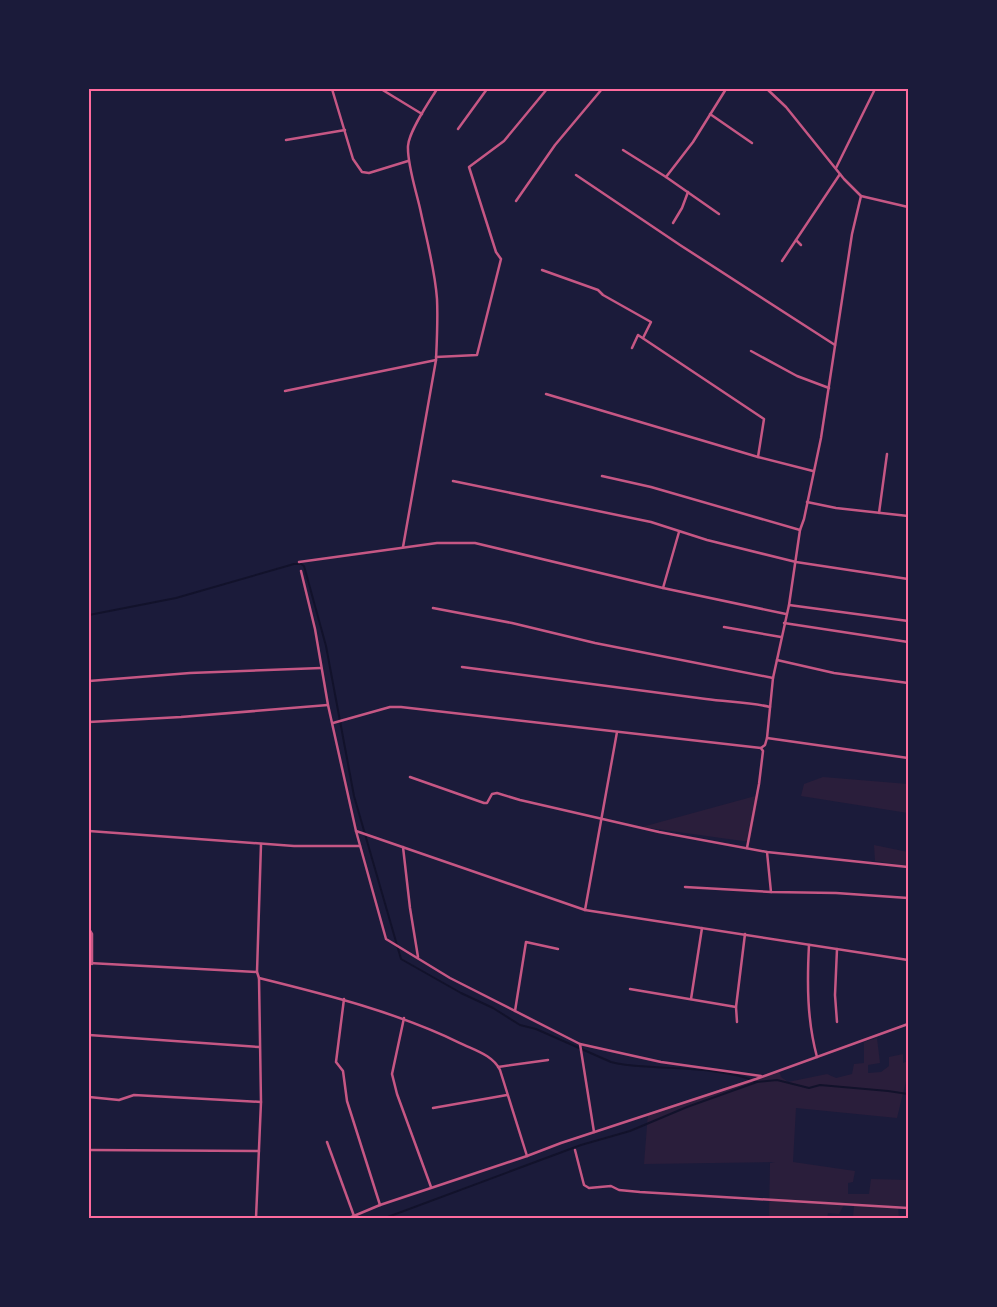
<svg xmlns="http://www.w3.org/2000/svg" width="997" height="1307" font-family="'Varela Round',sans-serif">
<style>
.green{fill:#2a1e3b}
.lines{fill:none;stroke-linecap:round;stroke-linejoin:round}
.stream{stroke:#12122b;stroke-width:2}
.minor{stroke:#c65784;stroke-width:2.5}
.neatline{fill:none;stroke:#ff6b9d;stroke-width:2}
</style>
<rect width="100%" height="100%" fill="#1b1b3a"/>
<g class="green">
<polygon points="823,777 908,784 908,813 801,796 804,784"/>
<polygon points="759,795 750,842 642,827"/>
<polygon points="874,845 908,852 908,866 875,861"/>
<polygon points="877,1038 880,1063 868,1065 868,1073 881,1072 889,1066 889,1057 903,1054 903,1063 908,1061 908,1073 897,1118 796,1108 793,1162 855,1171 853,1182 848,1183 848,1194 869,1194 871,1179 908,1180 908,1207 898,1206 899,1218 853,1218 854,1205 845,1203 839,1214 828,1213 827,1218 769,1218 770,1163 775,1162 644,1164 648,1113 779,1070 781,1077 788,1082 827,1074 836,1078 852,1074 854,1064 864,1063 864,1042"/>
</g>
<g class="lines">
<g class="stream">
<path d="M89,615l87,-17 118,-34h7l3,2 22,80 28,150 47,163 60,34 32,15 27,17 16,4 75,33c14,4 28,4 43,5 31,2 75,2 103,15"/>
<polyline points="385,1218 581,1145 630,1131 687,1107 757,1082 777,1080 809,1088 820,1085 888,1091 908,1094"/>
</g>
<g class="minor">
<polyline points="332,89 353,159 362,172 369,173 408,161"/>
<polyline points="381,89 422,114"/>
<polyline points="767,89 786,107 844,179 861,196 908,207"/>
<polyline points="710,114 752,143"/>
<polyline points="458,129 487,89"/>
<polyline points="286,140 345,130"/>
<polyline points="623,150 666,177 719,214"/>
<polyline points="836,168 875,89"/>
<polyline points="576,175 680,245 835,345"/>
<polyline points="666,177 693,142 726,89"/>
<polyline points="516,201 555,145 602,89"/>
<polyline points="673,223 682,208 688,192"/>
<polyline points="796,240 801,245"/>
<polyline points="782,261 840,174"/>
<polyline points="542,270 598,290 603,295 651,322 643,338"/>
<polyline points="632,348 638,335 764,419 758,457 813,471"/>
<polyline points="751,351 797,376 829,388"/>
<polyline points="436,357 477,355 501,259 496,252 469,167 504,141 547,89"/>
<polyline points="285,391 436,360"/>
<polyline points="546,394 758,457"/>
<polyline points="602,476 651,487 800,530"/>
<polyline points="453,481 651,522 707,540 796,562 908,579"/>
<polyline points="807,502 836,508 908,516"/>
<polyline points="879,513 887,454"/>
<path d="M403,547l33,-187c1,-21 2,-41 1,-61 -2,-29 -10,-58 -16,-86 -4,-20 -14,-48 -13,-67 1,-15 21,-44 29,-57"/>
<polyline points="299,562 437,543 475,543 663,588 786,614"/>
<polyline points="301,571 315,629 328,705 356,831 386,939 450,978 580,1044"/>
<polyline points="663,588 679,532"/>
<polyline points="789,605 908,621"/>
<polyline points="433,608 512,623 595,643 773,678"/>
<polyline points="784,623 908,642"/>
<polyline points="724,627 781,637"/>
<polyline points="777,660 834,673 908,683"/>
<path d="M462,667c82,10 163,21 244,32 21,3 43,3 64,8"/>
<polyline points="89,681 190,673 321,668"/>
<polyline points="89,722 181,717 328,705"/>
<polyline points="333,723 390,707 401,707 761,748"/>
<polyline points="767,738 908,758"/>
<polyline points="410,777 484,803 487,803 492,794 497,793 520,800 659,832 767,852 908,867"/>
<polyline points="89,831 294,846 360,846"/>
<polyline points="356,831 585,910 908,960"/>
<polyline points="403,847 410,908 418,957"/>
<polyline points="747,848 759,784 763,751 761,748 765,745 767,738 773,678 789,605 800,530 804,519 821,438 852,234 861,196"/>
<polyline points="767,852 771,892"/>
<polyline points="685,887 771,892 836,893 908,898"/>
<polyline points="585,910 617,732"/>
<polyline points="89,929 92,934 92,964"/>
<path d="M809,945c-2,38 -2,75 8,112"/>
<polyline points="89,963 257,972"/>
<polyline points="259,978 257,972 261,844"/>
<polyline points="630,989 736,1007"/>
<polyline points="344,999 336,1062 343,1071 347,1101 380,1205"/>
<polyline points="691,999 702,928"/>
<polyline points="515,1011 526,942 558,949"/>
<polyline points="404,1018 392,1074 397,1094 431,1187"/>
<polyline points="737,1022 736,1007 745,934"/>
<polyline points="837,1022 835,995 837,949"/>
<polyline points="89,1035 259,1047"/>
<polyline points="498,1067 548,1060"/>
<polyline points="89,1097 119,1100 134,1095 261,1102"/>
<polyline points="433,1108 507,1095"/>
<polyline points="594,1132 580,1044 661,1062 761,1076"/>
<polyline points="327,1142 354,1216"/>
<polyline points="89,1150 259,1151"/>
<polyline points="575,1150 584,1185 589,1188 611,1186 619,1190 640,1192 908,1208"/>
<path d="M256,1218l5,-116 -2,-124c69,17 137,34 201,65 14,7 33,12 40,27l27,86"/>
<polyline points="349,1218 380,1205 527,1156 561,1143 756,1079 908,1024"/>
</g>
</g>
<rect width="997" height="1307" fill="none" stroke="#1b1b3a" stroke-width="180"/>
<rect x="90" y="90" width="817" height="1127" class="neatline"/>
</svg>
